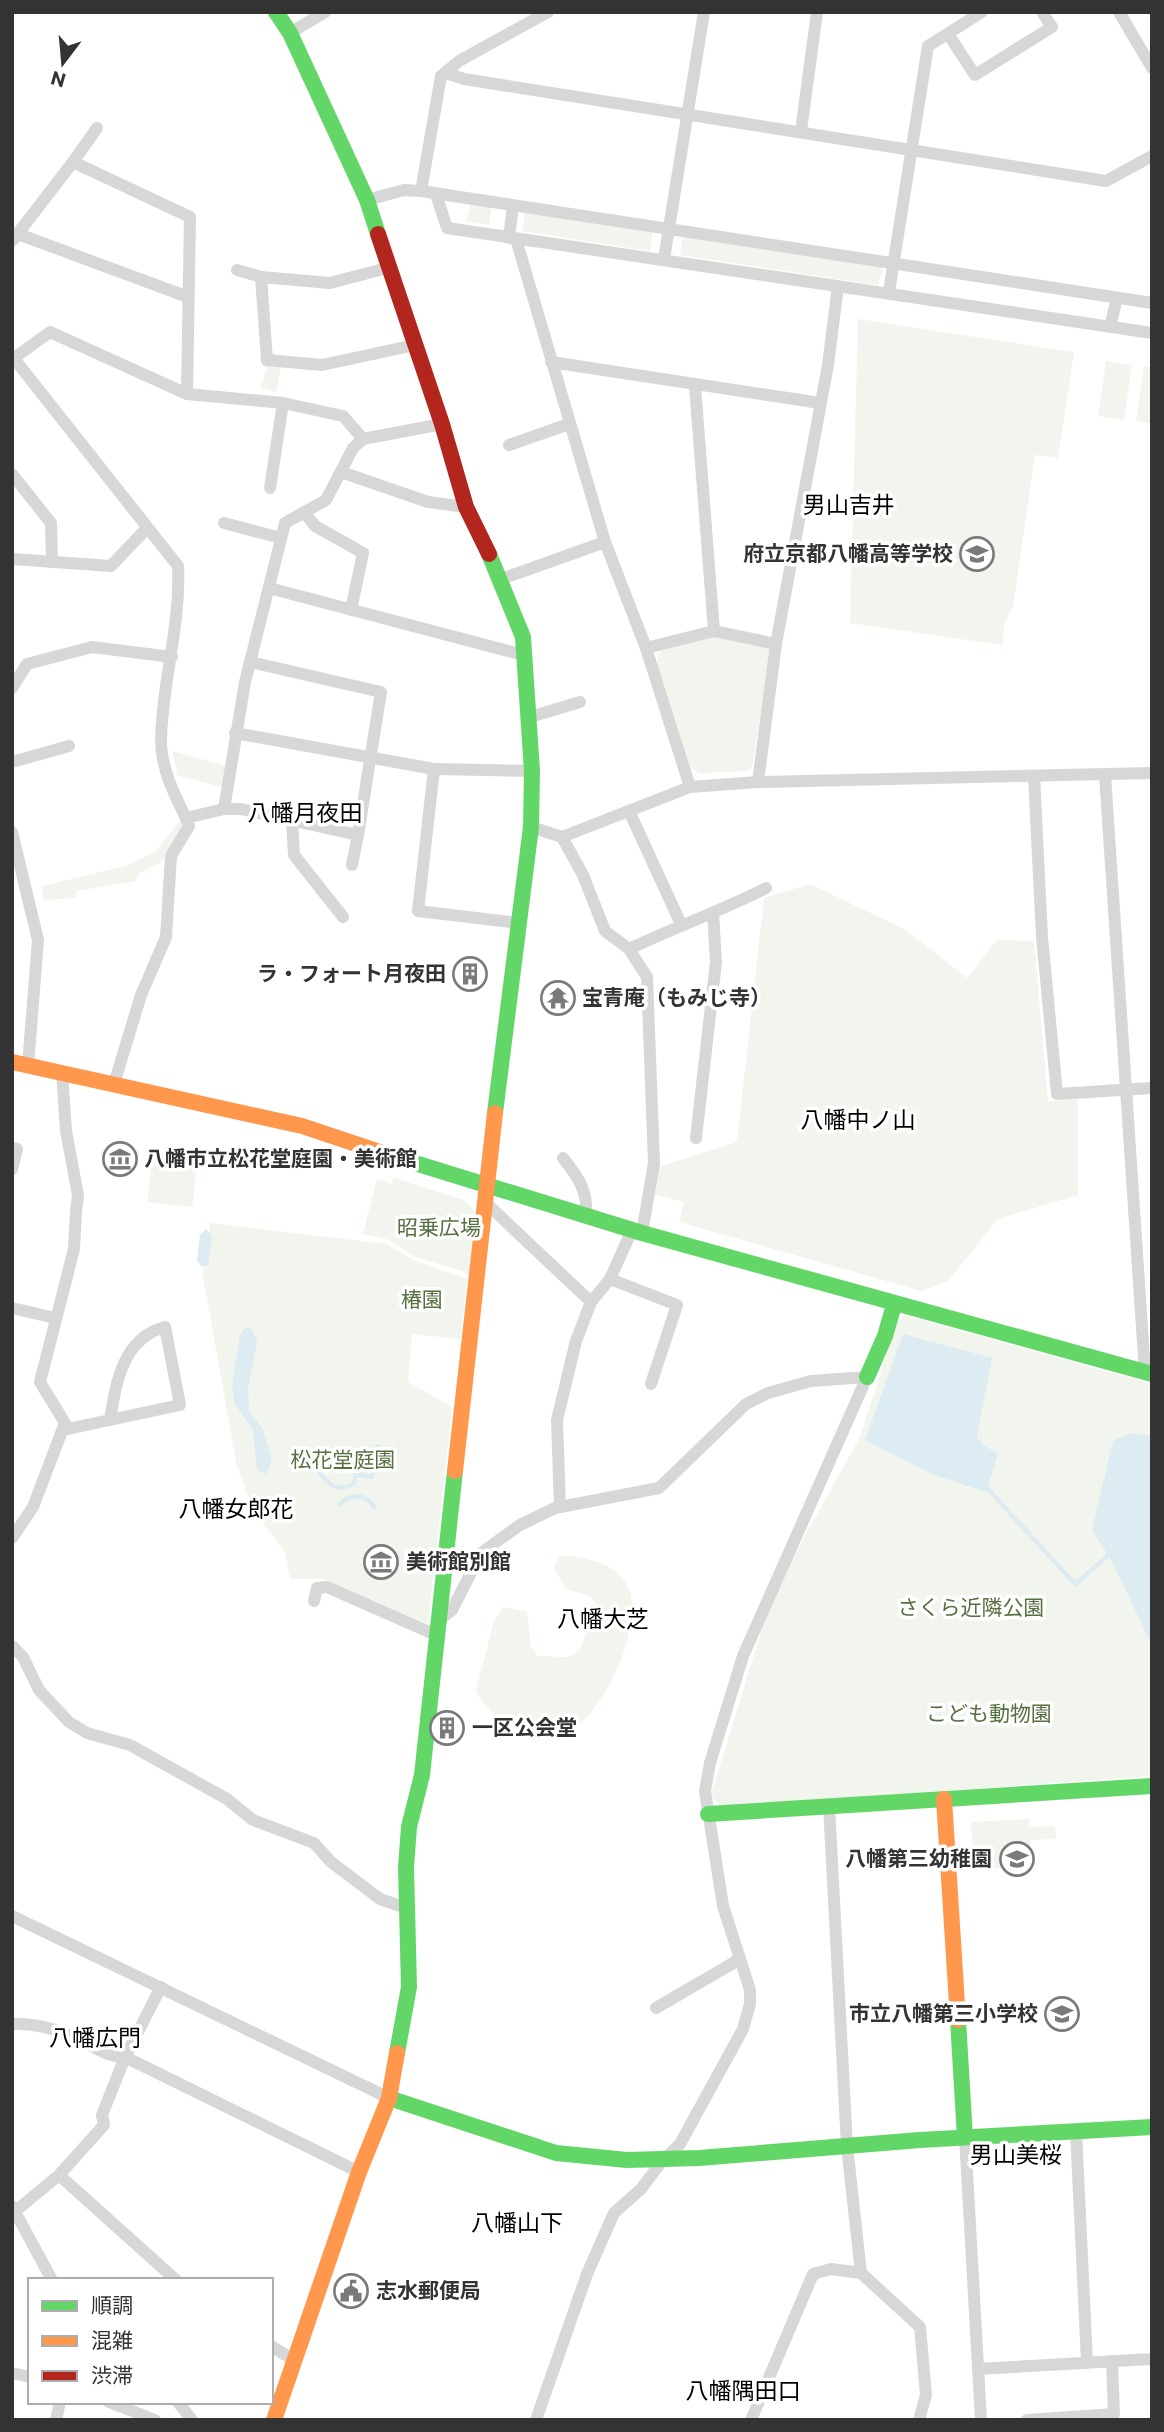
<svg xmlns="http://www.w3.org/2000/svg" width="1164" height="2432" font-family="Commissioner,'Noto Sans JP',sans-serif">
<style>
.green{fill:#f1f5ed}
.water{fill:#ddebf3}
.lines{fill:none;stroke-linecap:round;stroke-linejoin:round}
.stream{stroke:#ddebf3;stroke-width:4.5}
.street{stroke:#d7d7d7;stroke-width:12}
.fast{stroke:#63d668;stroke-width:16}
.slow{stroke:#ff974d;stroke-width:16}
.jam{stroke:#b3261e;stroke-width:16}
.labels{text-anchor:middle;stroke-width:7;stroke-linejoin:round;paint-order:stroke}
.poi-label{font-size:21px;font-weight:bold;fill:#333;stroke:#fff;text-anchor:start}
.park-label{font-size:21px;fill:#56703f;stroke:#fff}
.neighbourhood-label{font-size:23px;fill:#000;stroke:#fff}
</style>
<rect width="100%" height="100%" fill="#fff"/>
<g class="green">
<polygon points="471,203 492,206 489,225 466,221"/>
<polygon points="525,212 653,232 650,251 522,231"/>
<polygon points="683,237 881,267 882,272 878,285 680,255"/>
<polygon points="858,319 1074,352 1058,458 1035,455 1013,607 1005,622 1002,645 850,623"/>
<polygon points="1106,361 1132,365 1124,420 1098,416"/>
<polygon points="267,365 281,367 276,392 261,388"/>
<polygon points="1144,366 1152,368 1152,424 1136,421"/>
<polygon points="713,632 772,647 752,767 747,771 699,773 690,767 657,662 660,651"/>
<polygon points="172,751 226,766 222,787 178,776"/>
<polygon points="182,818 184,824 161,862 138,874 135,881 76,891 76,898 43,900 42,886 126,866 155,852"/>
<polygon points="810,884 906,930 967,978 997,940 1034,941 1048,1102 1078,1099 1078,1195 998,1219 948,1281 921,1291 679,1222 684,1202 655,1194 658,1167 737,1142 764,898"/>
<polygon points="152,1162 197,1167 192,1207 147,1202"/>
<polygon points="394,1178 464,1200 476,1213 471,1274 416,1257 387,1239 363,1234 377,1179 392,1184"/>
<polygon points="210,1223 386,1244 413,1260 467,1279 460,1339 412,1334 408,1382 452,1407 428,1624 323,1579 290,1579 285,1552 253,1510 236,1462 203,1276"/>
<polygon points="903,1315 1152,1384 1152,1776 721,1807 711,1795 772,1596 860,1437 895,1328"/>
<path d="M563,1555c25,3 58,9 67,37 12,41 -32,138 -76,147 -36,-10 -58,-14 -78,-48l18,-70 10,-14 23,5 4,35 7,9 30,1 12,-7 17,-47 -8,-7 -23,-7 -12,-21 4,-10z"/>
<polygon points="1029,1819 1029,1827 1055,1826 1056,1839 1030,1840 1031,1866 974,1869 971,1822"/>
</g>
<g class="water">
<polygon points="206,1229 212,1236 208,1265 202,1267 197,1261 200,1235"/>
<polygon points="251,1327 257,1342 248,1388 249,1411 263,1429 272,1460 266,1474 257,1470 253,1430 235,1404 232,1386 240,1335 244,1329"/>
<polygon points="903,1334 992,1358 977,1436 982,1444 998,1454 986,1492 934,1475 865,1440"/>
<polygon points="1132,1433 1152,1436 1150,1642 1112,1561 1092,1530 1113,1441"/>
</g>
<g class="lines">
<g class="stream">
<path d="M291,1462l19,1c14,13 23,34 44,20l2,-9 16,3 6,-31"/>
<polyline points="987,1488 1075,1584 1109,1555"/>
<path d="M340,1504c11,-10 26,-11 34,3"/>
</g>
<g class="street">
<polyline points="1119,12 1152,68"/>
<polyline points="290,33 325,12"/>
<polyline points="948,34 975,75 1052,27 1042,12"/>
<polyline points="446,73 464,79 1106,181 1152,156"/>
<polyline points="801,131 817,12"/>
<polyline points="73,162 97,128"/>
<polyline points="421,191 441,76 459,61 548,12"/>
<polyline points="436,194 447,228 1152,333"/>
<polyline points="367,200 404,190 421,191 1152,303"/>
<polyline points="18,234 188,297"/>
<polyline points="509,238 513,206"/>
<polyline points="516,239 605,542 646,648 690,787"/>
<polyline points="12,241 73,162 190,217 187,394"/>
<polyline points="664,259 704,12"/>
<polyline points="237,270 261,277 267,360 322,365 415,345"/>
<polyline points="261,277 330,283 391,267"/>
<polyline points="889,292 928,46 982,12"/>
<polyline points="1110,327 1117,298"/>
<path d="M12,356l166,210c3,59 -16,116 -17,174 0,28 13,54 25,78l38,-9 21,-127 40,-159 41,-23 27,-52 10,-9 79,-15"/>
<polyline points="14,358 50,332 187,394 283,403 343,416 363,439"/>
<polyline points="551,362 820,403"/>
<polyline points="695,386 714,631"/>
<polyline points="509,445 569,424"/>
<polyline points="341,472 428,502 466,507"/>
<polyline points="12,474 51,523 52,562"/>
<polyline points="270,488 283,403"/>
<polyline points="304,512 315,526 363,553 351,610"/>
<polyline points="224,523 281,538"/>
<polyline points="12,559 111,566 147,528"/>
<polyline points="501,579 605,542"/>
<polyline points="269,588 523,655"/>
<polyline points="646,648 714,631 776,644"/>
<polyline points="12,688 27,664 92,647 172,657"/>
<polyline points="530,717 580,702"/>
<polyline points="235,733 434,769 418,911 519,923"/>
<polyline points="12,762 69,746"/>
<polyline points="434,769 532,771"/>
<polyline points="1105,775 1145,1373"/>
<polyline points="1034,776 1042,937 1057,1094 1152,1088"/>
<polyline points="758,782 776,644 828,365 838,286"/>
<polyline points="224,809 241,809 358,835 381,692 250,662"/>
<polyline points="629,811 681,924"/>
<polyline points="292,821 294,855 343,917"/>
<polyline points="531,827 562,837 690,787 758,782 1152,773"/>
<polyline points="12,832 38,940 28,1065"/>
<polyline points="562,837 583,875 605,931 629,949 647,977 654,1163 642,1233"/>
<polyline points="352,865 358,835"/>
<path d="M629,949c46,-22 92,-38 137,-61"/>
<polyline points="114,1084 141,995 166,937 171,856 189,826 186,818"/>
<polyline points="696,1138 716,962 713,913"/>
<polyline points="12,1148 17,1149 12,1169"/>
<path d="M563,1158c16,20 25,33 23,59"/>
<polyline points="485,1202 591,1302"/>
<polyline points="610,1279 677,1305 651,1384"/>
<polyline points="12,1308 55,1318"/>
<path d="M63,1430l117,-25 -15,-78c-42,11 -49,55 -55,93"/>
<polyline points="560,1507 557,1420 576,1341 591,1302 610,1279 632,1230"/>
<polyline points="12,1538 33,1507 65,1423 40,1382 74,1249 76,1212 78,1195 66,1131 62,1072"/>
<polyline points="314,1601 317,1588 327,1587 436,1635"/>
<polyline points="438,1621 452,1610 481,1553 520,1525 555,1508 659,1488 746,1404 768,1393 811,1381 867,1377 743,1656 710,1763 705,1791 723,1906 750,1990 750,2004 743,2029 680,2144 662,2161 641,2189 614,2213 587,2274 536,2420"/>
<polyline points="12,1646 23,1657 39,1690 69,1722 87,1733 130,1745 227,1799 253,1820 314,1843 331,1862 380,1899 406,1908"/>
<polyline points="829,1806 847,2146 861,2273 920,2327 926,2395 919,2420"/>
<polyline points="12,1916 389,2098"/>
<polyline points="656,2008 740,1959"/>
<path d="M12,2024c24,-1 44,5 66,15 16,7 30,19 47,18l234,115"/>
<polyline points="1076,2131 1087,2362"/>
<polyline points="965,2137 981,2420"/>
<polyline points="59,2175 176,2280"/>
<polyline points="12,2206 52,2280"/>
<polyline points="12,2214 59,2175 104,2125 102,2115 125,2057 161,1987"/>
<polyline points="271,2346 294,2360"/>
<polyline points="978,2369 1152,2359"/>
<polyline points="12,2373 30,2377"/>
<polyline points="109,2402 155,2420"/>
<polyline points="178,2402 192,2420"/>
<polyline points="56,2420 60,2402"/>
<polyline points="751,2420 813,2274 831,2269 861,2273"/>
<polyline points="1027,2420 1114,2414 1112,2361"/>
</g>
<g class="fast">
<polyline points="276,12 290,33 367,200 378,234"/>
<polyline points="489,554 523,637 532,771 531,827 495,1113"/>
<polyline points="389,1155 642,1233 1152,1374"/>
<polyline points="867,1377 885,1336 894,1305"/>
<polyline points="708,1814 1152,1786"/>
<polyline points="958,2020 965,2137"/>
<polyline points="397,2053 409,1987 406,1867 409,1827 422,1775 455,1471"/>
<polyline points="389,2098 556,2153 627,2160 699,2158 920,2140 1152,2127"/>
</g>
<g class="slow">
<polyline points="12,1062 302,1126 389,1155"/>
<polyline points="455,1471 495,1113"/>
<polyline points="944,1799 958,2020"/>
<polyline points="274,2420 359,2172 389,2098 397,2053"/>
</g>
<polyline class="jam" points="378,234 442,424 466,507 489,554"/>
</g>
<defs>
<g id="school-ring" transform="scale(1.75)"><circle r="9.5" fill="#fff" stroke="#7a7a7a" stroke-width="1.5"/><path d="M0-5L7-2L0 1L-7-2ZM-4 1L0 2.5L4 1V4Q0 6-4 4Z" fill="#7a7a7a"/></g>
<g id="building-ring" transform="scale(1.75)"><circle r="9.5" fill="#fff" stroke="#7a7a7a" stroke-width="1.5"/><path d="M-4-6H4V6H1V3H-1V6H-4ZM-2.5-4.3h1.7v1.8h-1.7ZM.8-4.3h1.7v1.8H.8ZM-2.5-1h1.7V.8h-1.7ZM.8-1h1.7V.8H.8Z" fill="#7a7a7a"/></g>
<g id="temple-ring" transform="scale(1.75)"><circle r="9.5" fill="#fff" stroke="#7a7a7a" stroke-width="1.5"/><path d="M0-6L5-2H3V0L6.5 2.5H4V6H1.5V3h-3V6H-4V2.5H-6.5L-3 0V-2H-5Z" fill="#7a7a7a"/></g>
<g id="museum-ring" transform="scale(1.75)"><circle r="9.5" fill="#fff" stroke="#7a7a7a" stroke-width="1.5"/><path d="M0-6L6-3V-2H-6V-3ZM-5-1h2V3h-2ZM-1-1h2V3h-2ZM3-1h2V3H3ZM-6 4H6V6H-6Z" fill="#7a7a7a"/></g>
<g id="civic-ring" transform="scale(1.75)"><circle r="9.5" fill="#fff" stroke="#7a7a7a" stroke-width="1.5"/><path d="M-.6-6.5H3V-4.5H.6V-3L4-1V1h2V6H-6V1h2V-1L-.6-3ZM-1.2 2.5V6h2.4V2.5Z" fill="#7a7a7a"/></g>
</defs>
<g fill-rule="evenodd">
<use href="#school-ring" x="977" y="554"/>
<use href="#building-ring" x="470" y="974"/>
<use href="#temple-ring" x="558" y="998"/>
<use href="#museum-ring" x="120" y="1159"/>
<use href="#museum-ring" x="381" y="1562"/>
<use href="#building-ring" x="447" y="1728"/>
<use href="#school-ring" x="1017" y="1859"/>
<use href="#school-ring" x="1062" y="2014"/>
<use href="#civic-ring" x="351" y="2291"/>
</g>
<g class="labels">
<g class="poi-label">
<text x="953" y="561" text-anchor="end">府立京都八幡高等学校</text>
<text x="446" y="981" text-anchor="end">ラ・フォート月夜田</text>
<text x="582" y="1005">宝青庵（もみじ寺）</text>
<text x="144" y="1166">八幡市立松花堂庭園・美術館</text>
<text x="406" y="1569">美術館別館</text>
<text x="472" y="1735">一区公会堂</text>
<text x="992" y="1866" text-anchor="end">八幡第三幼稚園</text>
<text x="1038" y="2021" text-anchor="end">市立八幡第三小学校</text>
<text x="376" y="2298">志水郵便局</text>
</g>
<g class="park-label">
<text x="439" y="1235">昭乗広場</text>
<text x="422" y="1307">椿園</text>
<text x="343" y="1467">松花堂庭園</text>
<text x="971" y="1615">さくら近隣公園</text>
<text x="989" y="1721">こども動物園</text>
</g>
<g class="neighbourhood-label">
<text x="849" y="513">男山吉井</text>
<text x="305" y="821">八幡月夜田</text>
<text x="858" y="1128">八幡中ノ山</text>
<text x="236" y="1517">八幡女郎花</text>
<text x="603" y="1627">八幡大芝</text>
<text x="95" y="2046">八幡広門</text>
<text x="1016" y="2163">男山美桜</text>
<text x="517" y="2231">八幡山下</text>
<text x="743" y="2399">八幡隅田口</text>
</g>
</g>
<rect width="1164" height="2432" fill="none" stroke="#333333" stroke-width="28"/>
<rect x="28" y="2278" width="245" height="126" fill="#ffffff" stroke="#adadad" stroke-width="2"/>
<rect x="42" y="2301" width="35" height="10" fill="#63d668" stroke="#adadad" stroke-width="2"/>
<text x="91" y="2313" font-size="21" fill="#333333">順調</text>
<rect x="42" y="2336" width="35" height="10" fill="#ff974d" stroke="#adadad" stroke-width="2"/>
<text x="91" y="2348" font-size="21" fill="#333333">混雑</text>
<rect x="42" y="2371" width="35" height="10" fill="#b3261e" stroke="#adadad" stroke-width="2"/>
<text x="91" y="2383" font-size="21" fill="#333333">渋滞</text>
<g transform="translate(63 63) rotate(196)" stroke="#ffffff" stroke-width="5" paint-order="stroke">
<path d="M0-5L12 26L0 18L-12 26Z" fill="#333333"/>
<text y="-10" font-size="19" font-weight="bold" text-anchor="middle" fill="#333333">N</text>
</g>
</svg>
